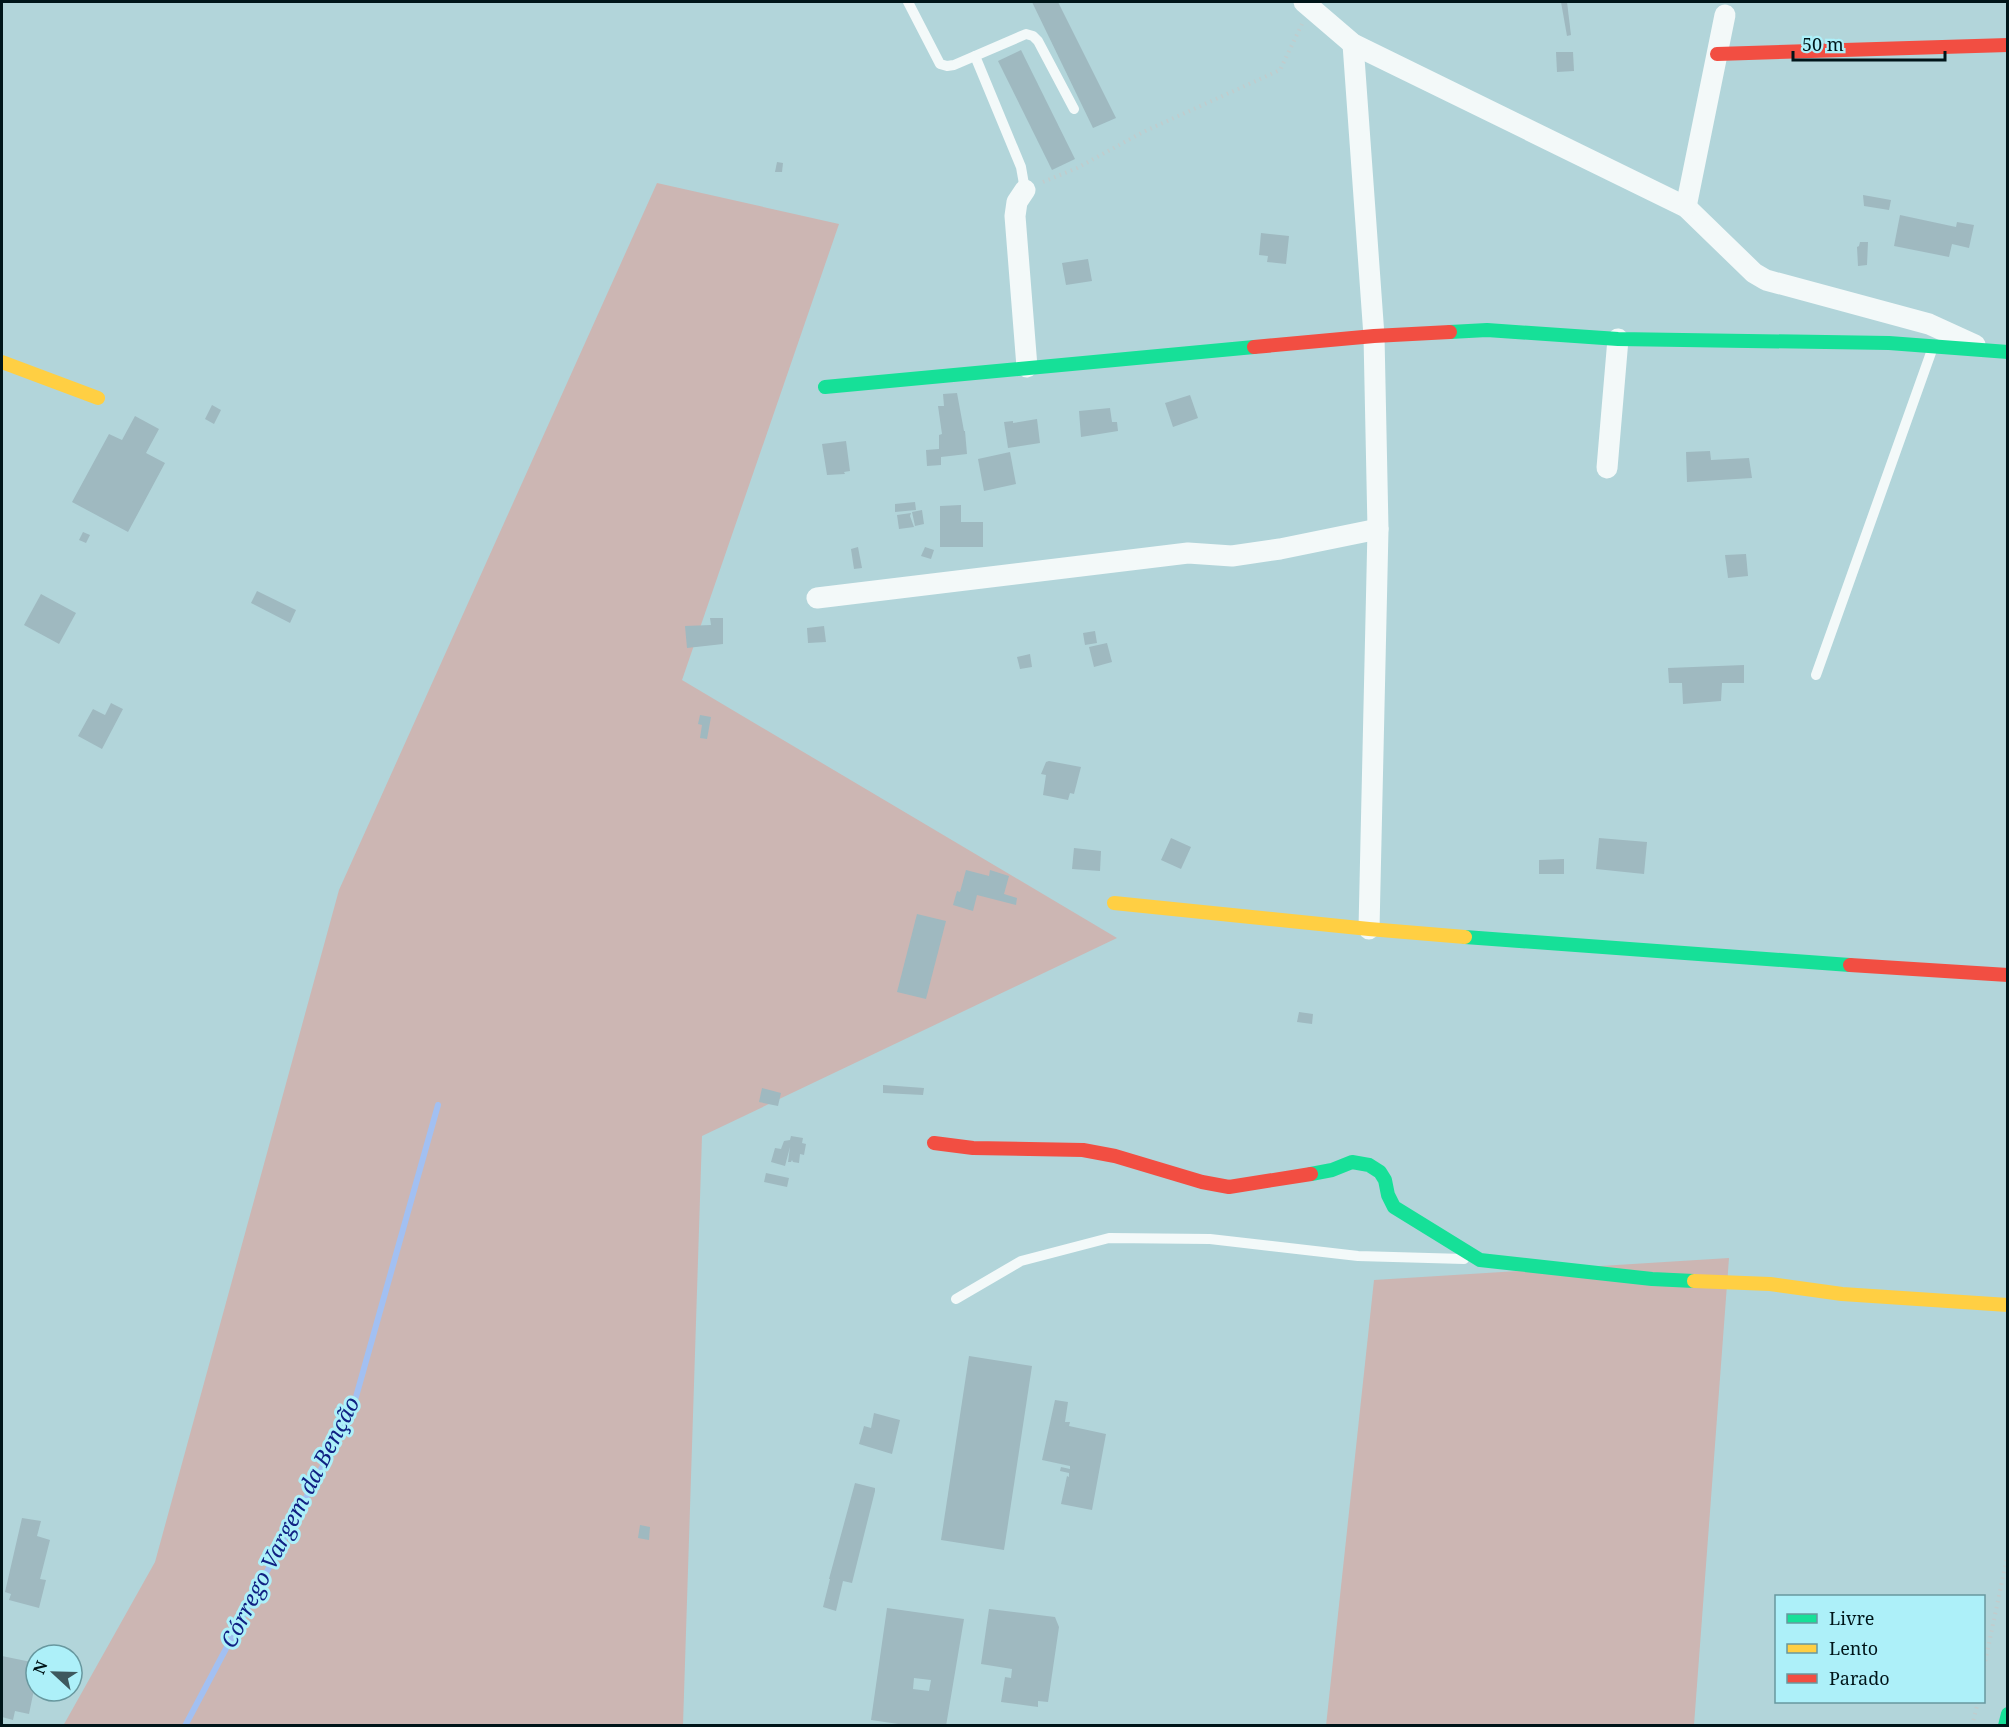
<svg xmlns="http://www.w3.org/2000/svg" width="2009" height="1727" font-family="'Noto Serif',serif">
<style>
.green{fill:#ccb6b3}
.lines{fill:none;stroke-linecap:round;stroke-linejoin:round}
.stream{stroke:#a2c0f2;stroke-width:6}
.building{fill:#9fb9c0;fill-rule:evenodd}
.path{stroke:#c1cccd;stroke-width:4;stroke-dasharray:1.5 4.5;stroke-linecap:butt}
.lane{stroke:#f3f9f9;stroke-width:10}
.street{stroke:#f3f9f9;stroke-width:21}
.fast{stroke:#16e098;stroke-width:14}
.slow{stroke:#ffcf43;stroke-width:14}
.jam{stroke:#f24e42;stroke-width:14}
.labels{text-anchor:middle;stroke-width:6;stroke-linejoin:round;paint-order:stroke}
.water-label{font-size:22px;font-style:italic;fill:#102183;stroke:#adf0f9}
</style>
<rect width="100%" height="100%" fill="#b2d5da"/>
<g class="green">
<polygon points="657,183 839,224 682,680 1117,938 702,1136 683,1725 63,1726 155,1562 339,890"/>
<polygon points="1729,1258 1694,1725 1326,1726 1374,1280"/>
</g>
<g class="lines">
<polyline class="stream" points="185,1726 352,1411 438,1105"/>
</g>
<g class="building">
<polygon points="1032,2 1058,2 1116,118 1093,128"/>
<polygon points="1561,2 1567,2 1571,35 1567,36"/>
<polygon points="1021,50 1075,159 1052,170 998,61"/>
<polygon points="1556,52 1573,52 1574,71 1557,72"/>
<polygon points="777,162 783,163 782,172 775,172"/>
<polygon points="1863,195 1891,200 1889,210 1864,206"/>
<polygon points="1900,215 1956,227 1957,222 1974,225 1969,248 1952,244 1949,257 1894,246"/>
<polygon points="1261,233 1289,236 1286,264 1267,262 1268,256 1259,255"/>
<polygon points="1860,242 1868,242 1867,265 1858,266 1857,247 1859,246"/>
<polygon points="1088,259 1092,281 1066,285 1062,263"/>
<polygon points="957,393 964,431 965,431 967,454 941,457 941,465 927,466 926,450 939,449 939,435 942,434 938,406 944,406 943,394"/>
<polygon points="1190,395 1198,418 1173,427 1165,403"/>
<polygon points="212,405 221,410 214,424 205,419"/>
<polygon points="1110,408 1112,422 1117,422 1118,431 1081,437 1079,411"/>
<polygon points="135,416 159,429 146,453 165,463 128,532 72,502 109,434 122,440"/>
<polygon points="1037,419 1040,443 1008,448 1004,422 1013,421 1013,423"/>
<polygon points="846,441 850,471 844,472 845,474 827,475 822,444"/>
<polygon points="1710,451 1711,460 1749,458 1752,478 1687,482 1686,452"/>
<polygon points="1010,452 1016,484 984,491 978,459"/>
<polygon points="915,502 916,510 895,512 895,504"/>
<polygon points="961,505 961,522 983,522 983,547 940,547 940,506"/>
<polygon points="922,510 924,524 915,526 912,512"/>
<polygon points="911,513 910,516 914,527 899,529 897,515"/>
<polygon points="83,532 90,535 86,543 79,540"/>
<polygon points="858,547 862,568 854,569 851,549"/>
<polygon points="925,547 934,550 931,559 921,556"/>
<polygon points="1746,554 1748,576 1728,578 1725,555"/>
<polygon points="257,591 296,610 290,623 251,603"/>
<polygon points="41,594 76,613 59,644 24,625"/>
<polygon points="710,618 723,618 723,644 687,648 685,626 711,625"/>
<polygon points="824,626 826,642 808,643 807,628"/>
<polygon points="1095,631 1097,643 1085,645 1083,633"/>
<polygon points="1107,643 1112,662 1094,667 1089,647"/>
<polygon points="1030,654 1032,667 1020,669 1017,657"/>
<polygon points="1744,665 1744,683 1722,683 1721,701 1683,704 1682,683 1669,683 1668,668"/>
<polygon points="111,703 123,709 102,749 78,736 93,709 105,715"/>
<polygon points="700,715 711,717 707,739 700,738 702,725 698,724"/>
<polygon points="1049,761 1081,767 1074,794 1070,793 1068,800 1043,795 1046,775 1041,774 1046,762"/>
<polygon points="1171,838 1191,847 1181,869 1161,860"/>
<polygon points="1599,838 1647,842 1644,874 1596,869"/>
<polygon points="1074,848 1101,851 1100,871 1072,869"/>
<polygon points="1564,859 1564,874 1539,874 1539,860"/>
<polygon points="966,870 989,876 990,870 1009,876 1004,894 1017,898 1016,905 977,895 973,911 953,905 957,891 960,892"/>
<polygon points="917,914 946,921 926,999 897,992"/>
<polygon points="1299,1012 1313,1014 1312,1024 1297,1022"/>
<polygon points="883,1085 924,1088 923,1095 883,1093"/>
<polygon points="762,1088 781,1093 778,1106 759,1102"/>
<polygon points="791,1136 803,1138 802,1143 806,1144 804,1155 800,1154 799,1163 793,1162 792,1160 791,1162 788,1162 790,1147 785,1166 771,1162 775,1148 781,1149 784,1141 790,1140"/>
<polygon points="766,1173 789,1178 787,1187 764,1182"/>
<polygon points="969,1356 1032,1366 1004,1550 941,1540"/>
<polygon points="1055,1400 1068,1402 1065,1422 1070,1422 1069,1426 1106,1434 1092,1510 1061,1504 1067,1476 1069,1477 1069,1473 1060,1471 1061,1467 1070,1469 1070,1466 1042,1460"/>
<polygon points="874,1413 900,1420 892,1454 859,1444 864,1426 871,1428"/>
<polygon points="855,1483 875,1488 875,1491 852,1583 843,1581 836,1611 823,1607 830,1579 829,1579"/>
<polygon points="22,1518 41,1521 37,1536 50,1540 40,1579 46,1580 39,1608 9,1600 11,1594 5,1592"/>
<polygon points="640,1525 650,1527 649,1540 638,1538"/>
<path d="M887,1608l77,11 -18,107h-34l-41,-6zM914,1678l17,2 -2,11 -16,-2z"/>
<polygon points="989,1609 1055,1617 1059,1627 1048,1702 1038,1701 1038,1707 1001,1702 1005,1677 1011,1678 1012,1669 981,1664"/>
<polygon points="2,1656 36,1663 36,1680 29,1714 15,1711 13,1720 2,1717"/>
</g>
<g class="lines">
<g class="path">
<polyline points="1043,182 1077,168 1143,132 1280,70 1302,24"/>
<polyline points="1984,1667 2008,1553"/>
<polyline points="1972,1726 1978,1702"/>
</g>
<g class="lane">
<polyline points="908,2 940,64 947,66 954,65 1026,34 1033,36 1038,41 1074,109"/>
<polyline points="975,56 1021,167 1025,190"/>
<polyline points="1816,675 1933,347"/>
<polyline points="956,1299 1021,1261 1109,1238 1210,1239 1358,1256 1464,1259"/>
</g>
<g class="street">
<polyline points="1304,2 1353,44 1686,207 1754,273 1766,280 1929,324 1975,345"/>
<polyline points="1353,44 1374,336 1378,529 1369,929"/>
<polyline points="1025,190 1017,202 1015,216 1027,367"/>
<polyline points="1686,207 1725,15"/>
<polyline points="1607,468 1618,339"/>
<polyline points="817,598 1188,553 1232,556 1280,549 1378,529"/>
</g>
<g class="fast">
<polyline points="1450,332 1487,330 1618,339 1889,343 2008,352"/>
<polyline points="825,387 1254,347"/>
<polyline points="1465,937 1850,965"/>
<polyline points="1311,1174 1332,1170 1352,1162 1369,1165 1380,1172 1385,1180 1388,1195 1394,1207 1480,1260 1652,1279 1694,1281"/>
<polyline points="2005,1726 2008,1714"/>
</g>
<g class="slow">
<polyline points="2,362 98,398"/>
<polyline points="1114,903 1369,929 1465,937"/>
<polyline points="1694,1281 1770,1284 1842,1294 2008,1305"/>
</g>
<g class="jam">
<polyline points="1717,54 2008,45"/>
<polyline points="1254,347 1374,336 1450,332"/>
<polyline points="1850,965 2008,975"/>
<polyline points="934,1143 973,1148 1083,1150 1115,1156 1202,1182 1229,1187 1311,1174"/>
</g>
</g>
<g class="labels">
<g class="water-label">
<text transform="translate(290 1522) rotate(-63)" y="8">Córrego Vargem da Benção</text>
</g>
</g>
<rect width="2009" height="1727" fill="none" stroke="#001519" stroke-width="6"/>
<rect x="1775" y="1595" width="210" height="108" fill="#adf0f9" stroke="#68989f" stroke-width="1.5"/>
<rect x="1787" y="1614" width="30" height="9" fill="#16e098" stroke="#68989f" stroke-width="1.5"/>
<text x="1829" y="1625" font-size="18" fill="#001519">Livre</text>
<rect x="1787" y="1644" width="30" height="9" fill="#ffcf43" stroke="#68989f" stroke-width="1.5"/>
<text x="1829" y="1655" font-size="18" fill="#001519">Lento</text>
<rect x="1787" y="1674" width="30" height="9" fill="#f24e42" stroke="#68989f" stroke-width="1.5"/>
<text x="1829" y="1685" font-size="18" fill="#001519">Parado</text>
<g transform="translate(54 1673) rotate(292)"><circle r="28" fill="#adf0f9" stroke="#68989f" stroke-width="1.5"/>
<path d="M0-4.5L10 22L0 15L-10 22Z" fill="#3e585d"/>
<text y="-9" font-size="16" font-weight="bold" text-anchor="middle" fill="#001519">N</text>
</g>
<path d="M1793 51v9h152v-9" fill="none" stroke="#001519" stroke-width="3"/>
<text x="1802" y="51" font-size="18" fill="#001519" stroke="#adf0f9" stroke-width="4.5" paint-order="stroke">50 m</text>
</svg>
